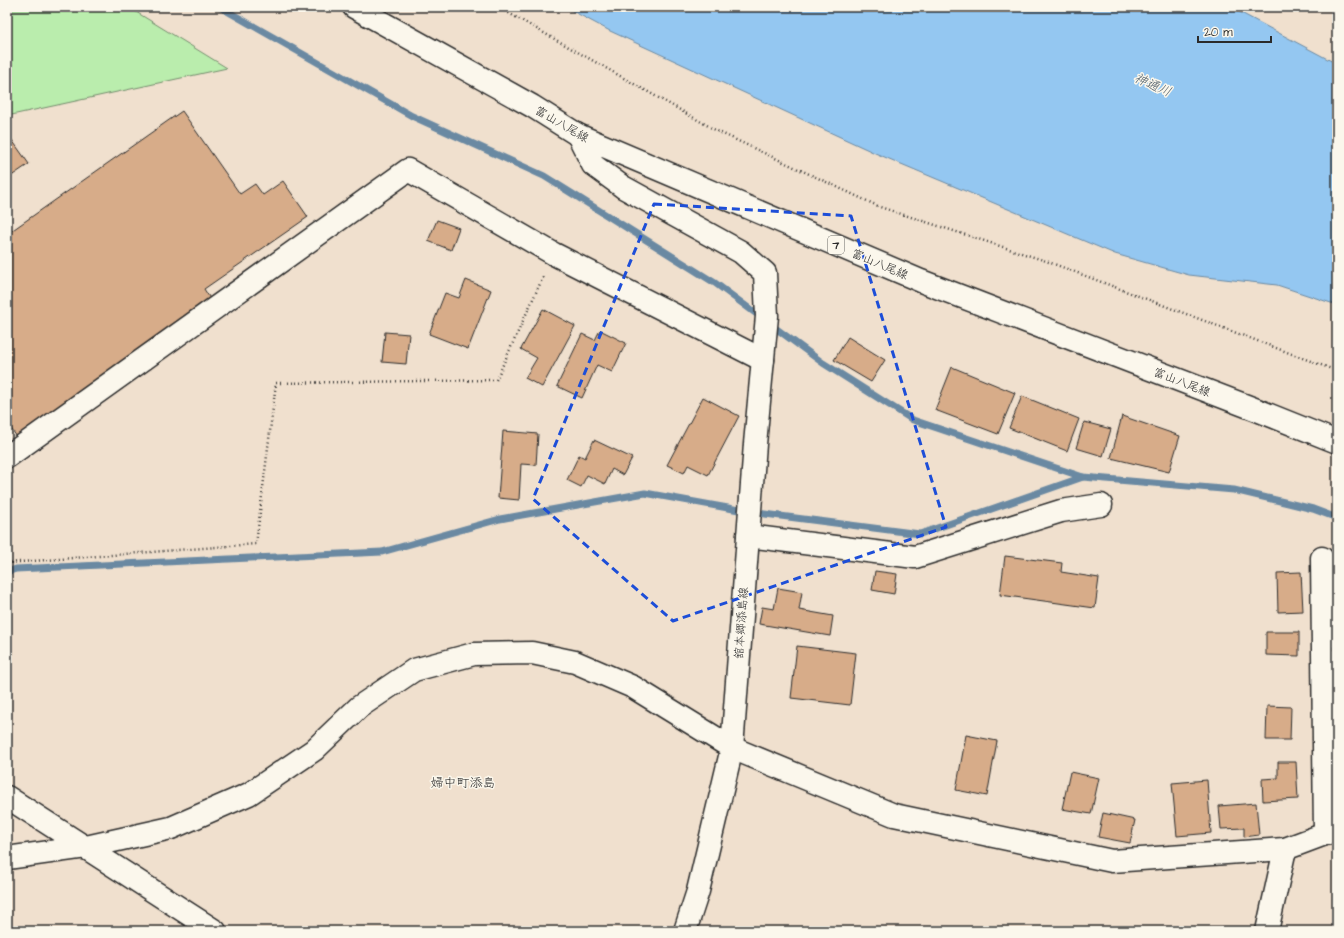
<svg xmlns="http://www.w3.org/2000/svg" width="1344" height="938" font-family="'Architects Daughter','Klee One',sans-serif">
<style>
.grass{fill:#baedad;stroke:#728c6c}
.water{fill:#94c7f1;stroke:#6a89a2}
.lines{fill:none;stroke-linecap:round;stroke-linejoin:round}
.stream{stroke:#6a89a2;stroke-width:7}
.building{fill:#d7ac89;stroke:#2b2b2b}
.minor-casing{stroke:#2b2b2b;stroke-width:25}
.major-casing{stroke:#2b2b2b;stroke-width:25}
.path{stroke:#2b2b2b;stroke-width:2.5;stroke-dasharray:1 3;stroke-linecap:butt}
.minor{stroke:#fbf7ec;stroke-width:22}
.major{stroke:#fbf7ec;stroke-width:22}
.marked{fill:none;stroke:#1d4ed8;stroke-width:3;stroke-dasharray:8 5;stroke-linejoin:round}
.labels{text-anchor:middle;stroke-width:3;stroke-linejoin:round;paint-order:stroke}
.shield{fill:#fbf7ec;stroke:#696865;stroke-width:1}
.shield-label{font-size:11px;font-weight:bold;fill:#2b2b2b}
.street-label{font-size:12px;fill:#2b2b2b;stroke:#fbf7ec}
.water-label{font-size:13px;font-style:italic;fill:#4a5a66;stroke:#fbf7ec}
.neighbourhood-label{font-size:13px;fill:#2b2b2b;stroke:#fbf7ec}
</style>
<rect width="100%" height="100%" fill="#f0e0ce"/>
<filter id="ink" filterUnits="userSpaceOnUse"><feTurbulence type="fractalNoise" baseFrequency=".025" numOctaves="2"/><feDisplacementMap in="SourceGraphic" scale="8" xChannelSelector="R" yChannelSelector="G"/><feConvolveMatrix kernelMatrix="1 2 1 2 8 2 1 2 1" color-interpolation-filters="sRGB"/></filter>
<g filter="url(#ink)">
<polygon class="grass" points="7,7 128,7 227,68 7,116"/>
<polygon class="water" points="565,7 1230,7 1337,64 1337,305 1277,285 1189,275 1115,254 875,153 610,31"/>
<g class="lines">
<g class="stream">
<polyline points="220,7 412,116 544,176 715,283 762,318"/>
<polyline points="770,324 823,363 913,420 1083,477 1234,490 1313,509 1337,518"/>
<polyline points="7,572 16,569 382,552 500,519 645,493 750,512 920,534 1083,477"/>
</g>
</g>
<g class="building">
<polygon points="182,111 240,194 255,184 263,195 283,181 308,217 204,289 211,300 17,437 7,423 7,234"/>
<polygon points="7,133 29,164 7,179"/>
<polygon points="437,220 459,228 451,250 428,241"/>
<polygon points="466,280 491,290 468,349 429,334 445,293 459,298"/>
<polygon points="543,309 575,326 542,387 525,378 537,358 521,349"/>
<polygon points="600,330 626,343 612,372 597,365 582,398 557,386 582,334 595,340"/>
<polygon points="385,332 409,334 406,364 382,362"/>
<polygon points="848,337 885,360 871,382 834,360"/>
<polygon points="952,367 1015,393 998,434 935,410"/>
<polygon points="1022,396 1079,419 1067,451 1009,428"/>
<polygon points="703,397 739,416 708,475 688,465 684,473 667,465"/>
<polygon points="1122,416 1180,436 1169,472 1111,458"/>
<polygon points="1084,422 1111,429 1103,456 1076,448"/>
<polygon points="503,431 538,434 536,465 521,464 519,500 498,498"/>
<polygon points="594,440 632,458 623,475 612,469 605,484 587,475 581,487 567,480 579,455 585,458"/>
<polygon points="1005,556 1062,563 1061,572 1099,578 1095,608 1000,595"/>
<polygon points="875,571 897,574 894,594 872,590"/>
<polygon points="1301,572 1303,611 1278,612 1277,573"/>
<polygon points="778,588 802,592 799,610 833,616 830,636 759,624 762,607 774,609"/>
<polygon points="1266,632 1299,632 1299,656 1266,655"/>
<polygon points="797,646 856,653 850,705 791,698"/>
<polygon points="1267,706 1291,707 1290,740 1266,740"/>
<polygon points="966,735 997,741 987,796 956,790"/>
<polygon points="1278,762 1296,762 1298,799 1263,801 1262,779 1278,778"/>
<polygon points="1070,772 1099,778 1091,814 1062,809"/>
<polygon points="1207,780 1211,833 1177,836 1172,783"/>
<polygon points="1256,803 1259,835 1244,837 1244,828 1221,829 1219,806"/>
<polygon points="1103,813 1135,820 1130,843 1098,837"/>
</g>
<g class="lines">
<g class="minor-casing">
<g id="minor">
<polyline points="7,457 408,170 554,254 763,360"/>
<polyline points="748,536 915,557 1061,511 1101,505"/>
<polyline points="1322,558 1325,834"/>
<polyline points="7,797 215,931"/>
<polyline points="7,858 86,847 171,828 249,794 314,750 359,707 414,670 474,654 532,653 575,662 633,687 732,748 894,815 1112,861 1285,849 1325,834 1337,832"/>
<polyline points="1267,931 1285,849"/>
</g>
</g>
<g class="major-casing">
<g id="major">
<polyline points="354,7 532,106 578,135 921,281 1257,410 1337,442"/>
<polyline points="578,135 593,165 623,187 741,252 765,273 767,316 755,444 732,748 698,891 685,931"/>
</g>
</g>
<g class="path">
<polyline points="498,7 719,132 880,207 1046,261 1337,371"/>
<polyline points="7,563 256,544 276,383 496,380 544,275"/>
</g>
<use href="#minor" class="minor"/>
<use href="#major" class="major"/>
</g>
</g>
<path class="marked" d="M654,204l197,12 95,311 -273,94 -140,-122z"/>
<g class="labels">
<rect class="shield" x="828" y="236" width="16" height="18" rx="3"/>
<g class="shield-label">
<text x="836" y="249">7</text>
</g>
<g class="street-label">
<text transform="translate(562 124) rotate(30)" y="4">富山八尾線</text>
<text transform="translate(880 264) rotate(23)" y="4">富山八尾線</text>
<text transform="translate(1182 382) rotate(21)" y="4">富山八尾線</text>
<text transform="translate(741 623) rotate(-86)" y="4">舘本郷添島線</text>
</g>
<g class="water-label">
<text transform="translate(1153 84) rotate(24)" y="5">神通川</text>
</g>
<g class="neighbourhood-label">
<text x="463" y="787">婦中町添島</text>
</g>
</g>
<rect width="1344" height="938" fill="none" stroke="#fbf7ec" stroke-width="24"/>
<rect x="12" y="12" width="1320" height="914" fill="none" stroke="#2b2b2b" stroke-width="1.5" filter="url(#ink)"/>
<path d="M1198 36v6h73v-6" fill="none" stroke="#2b2b2b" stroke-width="2"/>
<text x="1204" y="36" font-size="12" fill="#2b2b2b" stroke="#fbf7ec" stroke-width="3" paint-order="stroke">20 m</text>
</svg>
